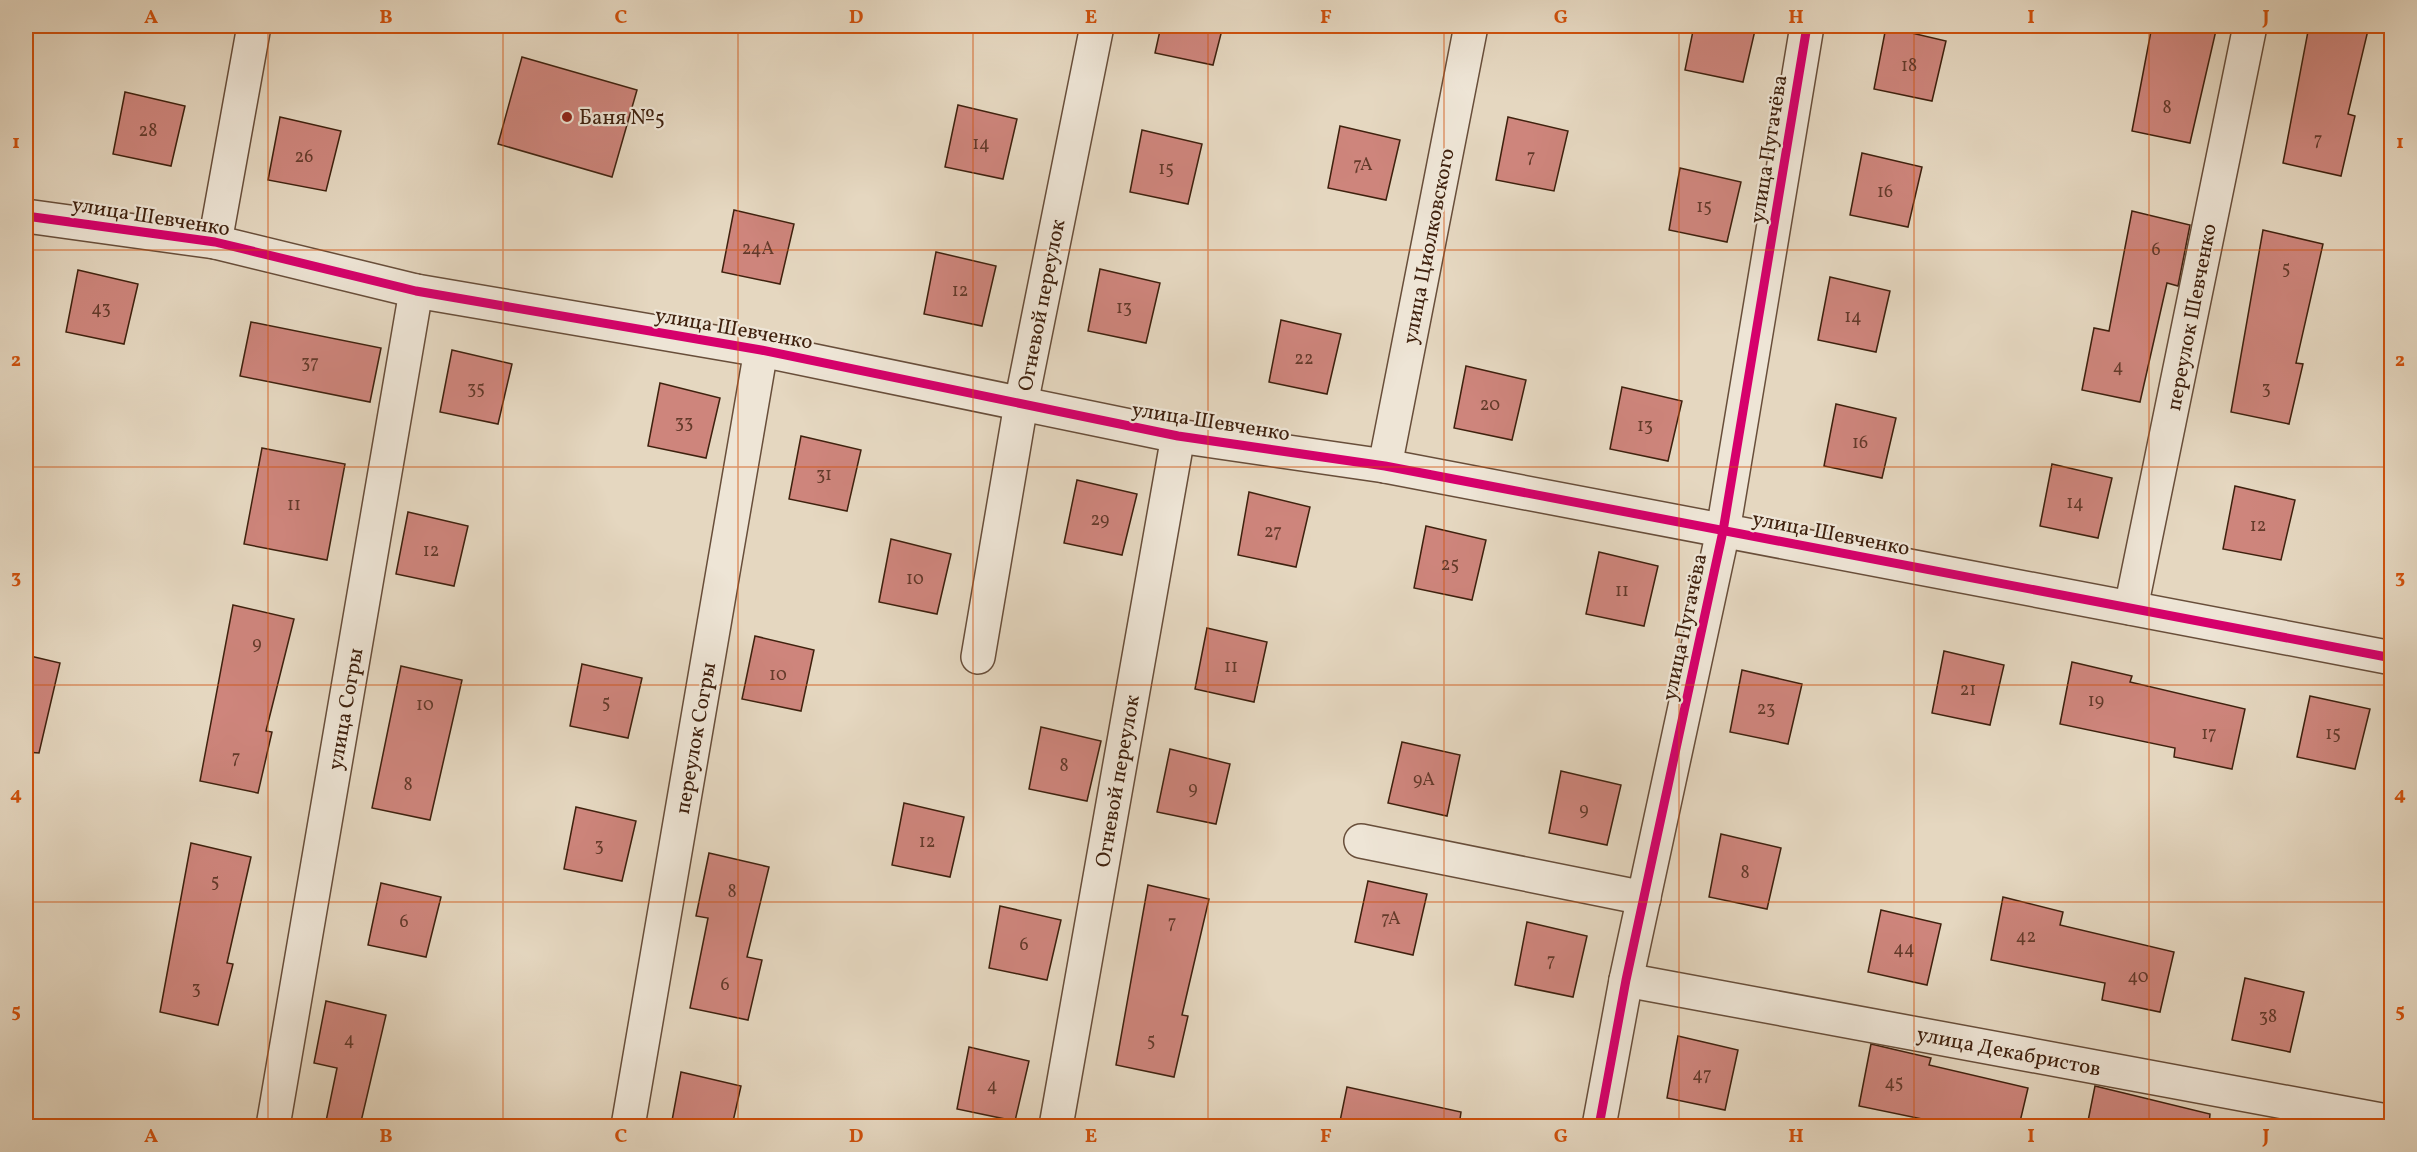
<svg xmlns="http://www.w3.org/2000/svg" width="2417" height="1152" font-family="Vollkorn,serif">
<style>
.building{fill:#ce857c;stroke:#3f210e;stroke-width:1.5}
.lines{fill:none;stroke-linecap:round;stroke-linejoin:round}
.minor-casing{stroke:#684e3a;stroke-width:36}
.minor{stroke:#eee5d6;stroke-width:33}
.cycleway-casing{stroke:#eee5d6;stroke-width:13}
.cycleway{stroke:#d6006c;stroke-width:9}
.grid{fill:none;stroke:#cf510c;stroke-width:1.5;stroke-opacity:0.55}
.poi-dot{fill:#8f2418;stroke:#eee5d6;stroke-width:2}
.labels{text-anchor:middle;stroke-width:4.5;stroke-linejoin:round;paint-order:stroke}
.number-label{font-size:18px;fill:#633a2a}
.poi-label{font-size:21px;fill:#3f210e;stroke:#eee5d6;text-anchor:start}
.street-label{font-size:21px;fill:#3f210e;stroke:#eee5d6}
.neatline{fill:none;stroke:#cf510c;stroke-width:2}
.grid-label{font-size:20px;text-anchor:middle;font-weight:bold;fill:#cf510c}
</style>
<rect width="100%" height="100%" fill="#e5d7c0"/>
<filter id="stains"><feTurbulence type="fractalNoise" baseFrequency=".00333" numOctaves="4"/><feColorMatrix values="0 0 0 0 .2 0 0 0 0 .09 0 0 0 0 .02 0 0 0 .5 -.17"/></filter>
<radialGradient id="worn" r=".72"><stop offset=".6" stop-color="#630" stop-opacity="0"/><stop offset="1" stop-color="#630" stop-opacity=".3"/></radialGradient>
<g class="building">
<polygon points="1161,26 1223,26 1213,65 1155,53"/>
<polygon points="1694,26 1756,26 1743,82 1685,70"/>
<polygon points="2152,26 2217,26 2190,143 2132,131"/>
<polygon points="2309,26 2369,26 2348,114 2355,116 2341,176 2283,163"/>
<polygon points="1886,27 1946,41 1932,101 1874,89"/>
<polygon points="522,57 637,90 612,177 498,144"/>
<polygon points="125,92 185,106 171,166 113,154"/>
<polygon points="958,105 1017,119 1003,179 945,167"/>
<polygon points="280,117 341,131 326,191 268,180"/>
<polygon points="1508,117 1568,131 1554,191 1496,180"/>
<polygon points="1340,126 1400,140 1386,200 1328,188"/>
<polygon points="1142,130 1202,144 1188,204 1130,192"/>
<polygon points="1862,153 1922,167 1908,227 1850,215"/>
<polygon points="1680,168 1741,182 1727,242 1669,230"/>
<polygon points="734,210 794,224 780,284 722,272"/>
<polygon points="2132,211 2190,225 2178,286 2167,283 2140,402 2082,390 2094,328 2109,331"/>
<polygon points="2263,230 2323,244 2296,363 2303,364 2289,424 2231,412"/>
<polygon points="936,252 996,266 982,326 924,314"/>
<polygon points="1100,269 1160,283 1146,343 1088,331"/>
<polygon points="78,270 138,284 124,344 66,332"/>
<polygon points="1830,277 1890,291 1876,352 1818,340"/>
<polygon points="1281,320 1341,334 1327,394 1269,382"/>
<polygon points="251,322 381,348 370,402 240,376"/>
<polygon points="452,350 512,364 498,424 440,412"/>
<polygon points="1466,366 1526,380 1512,440 1454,428"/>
<polygon points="660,383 720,398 706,458 648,446"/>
<polygon points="1622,387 1682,401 1668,461 1610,449"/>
<polygon points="1836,404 1896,418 1882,478 1824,466"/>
<polygon points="801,436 861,450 847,511 789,499"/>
<polygon points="262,448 345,464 327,560 244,544"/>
<polygon points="2052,464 2112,478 2098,538 2040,526"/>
<polygon points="1077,480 1137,494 1122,555 1064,543"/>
<polygon points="2235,486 2295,500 2281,560 2223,549"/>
<polygon points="1249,492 1310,507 1296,567 1238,555"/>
<polygon points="408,512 468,526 454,586 396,574"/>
<polygon points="1426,526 1486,540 1472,600 1414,588"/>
<polygon points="891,539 951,554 937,614 879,602"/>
<polygon points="1599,552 1658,566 1644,626 1586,614"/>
<polygon points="233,605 294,619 266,731 272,732 258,793 200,781"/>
<polygon points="1207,628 1267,642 1254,702 1195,689"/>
<polygon points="755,636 814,650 801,711 742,699"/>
<polygon points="1944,651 2004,665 1990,725 1932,713"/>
<polygon points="26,655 60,663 39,753 26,752"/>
<polygon points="2072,662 2132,676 2130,682 2245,709 2232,769 2174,757 2175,748 2060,724"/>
<polygon points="582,664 642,678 628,738 570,726"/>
<polygon points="401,666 462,680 430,820 372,808"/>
<polygon points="1742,670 1802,684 1788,744 1730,732"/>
<polygon points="2310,696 2370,709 2355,769 2297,757"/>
<polygon points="1041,727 1101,741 1087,801 1029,789"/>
<polygon points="1402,742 1460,755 1447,816 1388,803"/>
<polygon points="1170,749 1230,764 1216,824 1157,812"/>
<polygon points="1561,771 1621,785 1607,845 1549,833"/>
<polygon points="904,803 964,817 950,877 892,865"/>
<polygon points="576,807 636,821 622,881 564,869"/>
<polygon points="1721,834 1781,848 1767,909 1709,897"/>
<polygon points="191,843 251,857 227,963 233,964 218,1025 160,1012"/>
<polygon points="709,853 769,867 747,957 762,960 748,1020 690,1008 708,918 696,916"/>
<polygon points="1368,881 1427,894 1413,955 1355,942"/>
<polygon points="381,883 441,897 426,957 368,945"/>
<polygon points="1148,885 1209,899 1182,1015 1188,1016 1174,1077 1116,1065"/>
<polygon points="2003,897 2063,912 2060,925 2174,952 2160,1012 2102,1000 2105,983 1991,960"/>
<polygon points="1000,906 1061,920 1047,980 989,968"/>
<polygon points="1881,910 1941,924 1927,985 1868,972"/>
<polygon points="1527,922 1587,936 1573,997 1515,985"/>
<polygon points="2245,978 2304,992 2290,1052 2232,1040"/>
<polygon points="326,1001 386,1015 360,1126 325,1126 337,1068 314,1063"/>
<polygon points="1678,1036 1738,1050 1725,1110 1667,1098"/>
<polygon points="1871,1044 1931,1058 1929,1065 2028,1088 2019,1126 1956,1126 1859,1106"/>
<polygon points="969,1047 1029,1061 1015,1121 957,1109"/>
<polygon points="681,1072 741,1086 732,1126 671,1126"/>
<polygon points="2095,1086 2210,1114 2209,1126 2087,1126"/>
<polygon points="1347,1087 1461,1112 1459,1126 1339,1126"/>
</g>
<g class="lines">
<g class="minor-casing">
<g id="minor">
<polyline points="26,216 215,242 416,291 761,350 1178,436 1385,466 2392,658"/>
<polyline points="215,242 254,26"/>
<polyline points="1385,466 1471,26"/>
<polyline points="2131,608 2250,26"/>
<polyline points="978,657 1021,404 1097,26"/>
<polyline points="1361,841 1644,898"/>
<polyline points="1626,980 2392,1122"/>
<polyline points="273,1126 416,291"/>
<polyline points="628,1126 761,350"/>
<polyline points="1056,1126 1178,436"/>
<polyline points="1599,1126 1626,980 1723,531 1807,26"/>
</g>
</g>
<use href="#minor" class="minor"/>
<g class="cycleway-casing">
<g id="cycleway">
<polyline points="26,216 215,242 416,291 761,350 1178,436 1385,466 2392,658"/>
<polyline points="1599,1126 1626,980 1723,531 1807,26"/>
</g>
</g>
<use href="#cycleway" class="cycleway"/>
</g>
<path class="grid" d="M268,26v1100M503,26v1100M738,26v1100M973,26v1100M1208,26v1100M1444,26v1100M1679,26v1100M1914,26v1100M2149,26v1100M26,250h2366M26,467h2366M26,685h2366M26,902h2366"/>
<circle class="poi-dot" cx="567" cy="117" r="6"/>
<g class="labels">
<g class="number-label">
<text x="1909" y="71">18</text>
<text x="2167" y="113">8</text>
<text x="148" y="136">28</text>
<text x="2318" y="145">7</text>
<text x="981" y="149">14</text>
<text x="304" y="162">26</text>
<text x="1531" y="162">7</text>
<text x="1363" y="170">7А</text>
<text x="1166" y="174">15</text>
<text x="1885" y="197">16</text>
<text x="1704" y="212">15</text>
<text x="758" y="254">24А</text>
<text x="2156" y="255">6</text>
<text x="2286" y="274">5</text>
<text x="960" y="296">12</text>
<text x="1124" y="313">13</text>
<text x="101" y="314">43</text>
<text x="1853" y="322">14</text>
<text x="1304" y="364">22</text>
<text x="310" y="368">37</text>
<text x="2118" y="372">4</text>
<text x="476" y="394">35</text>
<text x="2266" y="394">3</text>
<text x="1490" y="410">20</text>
<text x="684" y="428">33</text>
<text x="1645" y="431">13</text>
<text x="1860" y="448">16</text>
<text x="824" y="480">31</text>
<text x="2075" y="508">14</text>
<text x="294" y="510">11</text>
<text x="1100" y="525">29</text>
<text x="2258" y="531">12</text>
<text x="1273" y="537">27</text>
<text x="431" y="556">12</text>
<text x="1450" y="570">25</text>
<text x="915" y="584">10</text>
<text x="1622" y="596">11</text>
<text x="257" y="649">9</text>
<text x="1231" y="672">11</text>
<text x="778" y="680">10</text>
<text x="1968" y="695">21</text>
<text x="2096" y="706">19</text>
<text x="606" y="708">5</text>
<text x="425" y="710">10</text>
<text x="1766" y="714">23</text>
<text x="2209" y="739">17</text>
<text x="2333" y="739">15</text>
<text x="236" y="763">7</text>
<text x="1064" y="771">8</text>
<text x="1424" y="785">9А</text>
<text x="408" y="790">8</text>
<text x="1193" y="794">9</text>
<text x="1584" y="815">9</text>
<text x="927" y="847">12</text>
<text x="599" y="851">3</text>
<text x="1745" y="878">8</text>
<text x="215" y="887">5</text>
<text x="732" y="897">8</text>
<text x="1391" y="924">7А</text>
<text x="404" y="927">6</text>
<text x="1172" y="928">7</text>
<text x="2026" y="942">42</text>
<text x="1024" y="950">6</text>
<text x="1904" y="954">44</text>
<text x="1551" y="966">7</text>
<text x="2138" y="982">40</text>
<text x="725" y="990">6</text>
<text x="196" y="994">3</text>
<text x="2268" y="1022">38</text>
<text x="349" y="1045">4</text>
<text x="1151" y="1046">5</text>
<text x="1702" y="1080">47</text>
<text x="1894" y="1088">45</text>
<text x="992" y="1091">4</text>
</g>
<g class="poi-label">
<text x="579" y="124">Баня №5</text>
</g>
<g class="street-label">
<text transform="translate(1768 149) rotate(-81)" y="7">улица Пугачёва</text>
<text transform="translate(151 216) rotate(9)" y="7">улица Шевченко</text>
<text transform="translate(1428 246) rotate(-79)" y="7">улица Циолковского</text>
<text transform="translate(1041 305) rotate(-79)" y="7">Огневой переулок</text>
<text transform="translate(2191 317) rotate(-79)" y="7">переулок Шевченко</text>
<text transform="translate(734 328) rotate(10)" y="7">улица Шевченко</text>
<text transform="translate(1211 421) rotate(9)" y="7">улица Шевченко</text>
<text transform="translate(1831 533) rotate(11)" y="7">улица Шевченко</text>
<text transform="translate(1684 627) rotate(-78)" y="7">улица Пугачёва</text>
<text transform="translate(345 709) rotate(-80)" y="7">улица Согры</text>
<text transform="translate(695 738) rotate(-80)" y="7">переулок Согры</text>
<text transform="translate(1117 781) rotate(-80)" y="7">Огневой переулок</text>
<text transform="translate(2009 1051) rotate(11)" y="7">улица Декабристов</text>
</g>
</g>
<rect width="2417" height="1152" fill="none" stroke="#e5d7c0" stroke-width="66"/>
<rect x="33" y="33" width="2351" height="1086" class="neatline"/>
<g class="grid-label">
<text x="151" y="23">A</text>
<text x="386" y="23">B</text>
<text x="621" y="23">C</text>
<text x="856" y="23">D</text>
<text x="1091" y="23">E</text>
<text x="1326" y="23">F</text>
<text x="1561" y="23">G</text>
<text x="1796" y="23">H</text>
<text x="2031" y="23">I</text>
<text x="2266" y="23">J</text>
<text x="16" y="148">1</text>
<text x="2400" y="148">1</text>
<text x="16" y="366">2</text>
<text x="2400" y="366">2</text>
<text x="16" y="583">3</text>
<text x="2400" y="583">3</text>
<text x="16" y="800">4</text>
<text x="2400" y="800">4</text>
<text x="16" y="1017">5</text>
<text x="2400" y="1017">5</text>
<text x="151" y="1142">A</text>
<text x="386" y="1142">B</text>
<text x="621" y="1142">C</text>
<text x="856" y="1142">D</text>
<text x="1091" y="1142">E</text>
<text x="1326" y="1142">F</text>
<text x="1561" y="1142">G</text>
<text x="1796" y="1142">H</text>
<text x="2031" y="1142">I</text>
<text x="2266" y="1142">J</text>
</g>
<rect width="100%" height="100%" filter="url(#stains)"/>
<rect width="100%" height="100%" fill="url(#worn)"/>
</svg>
